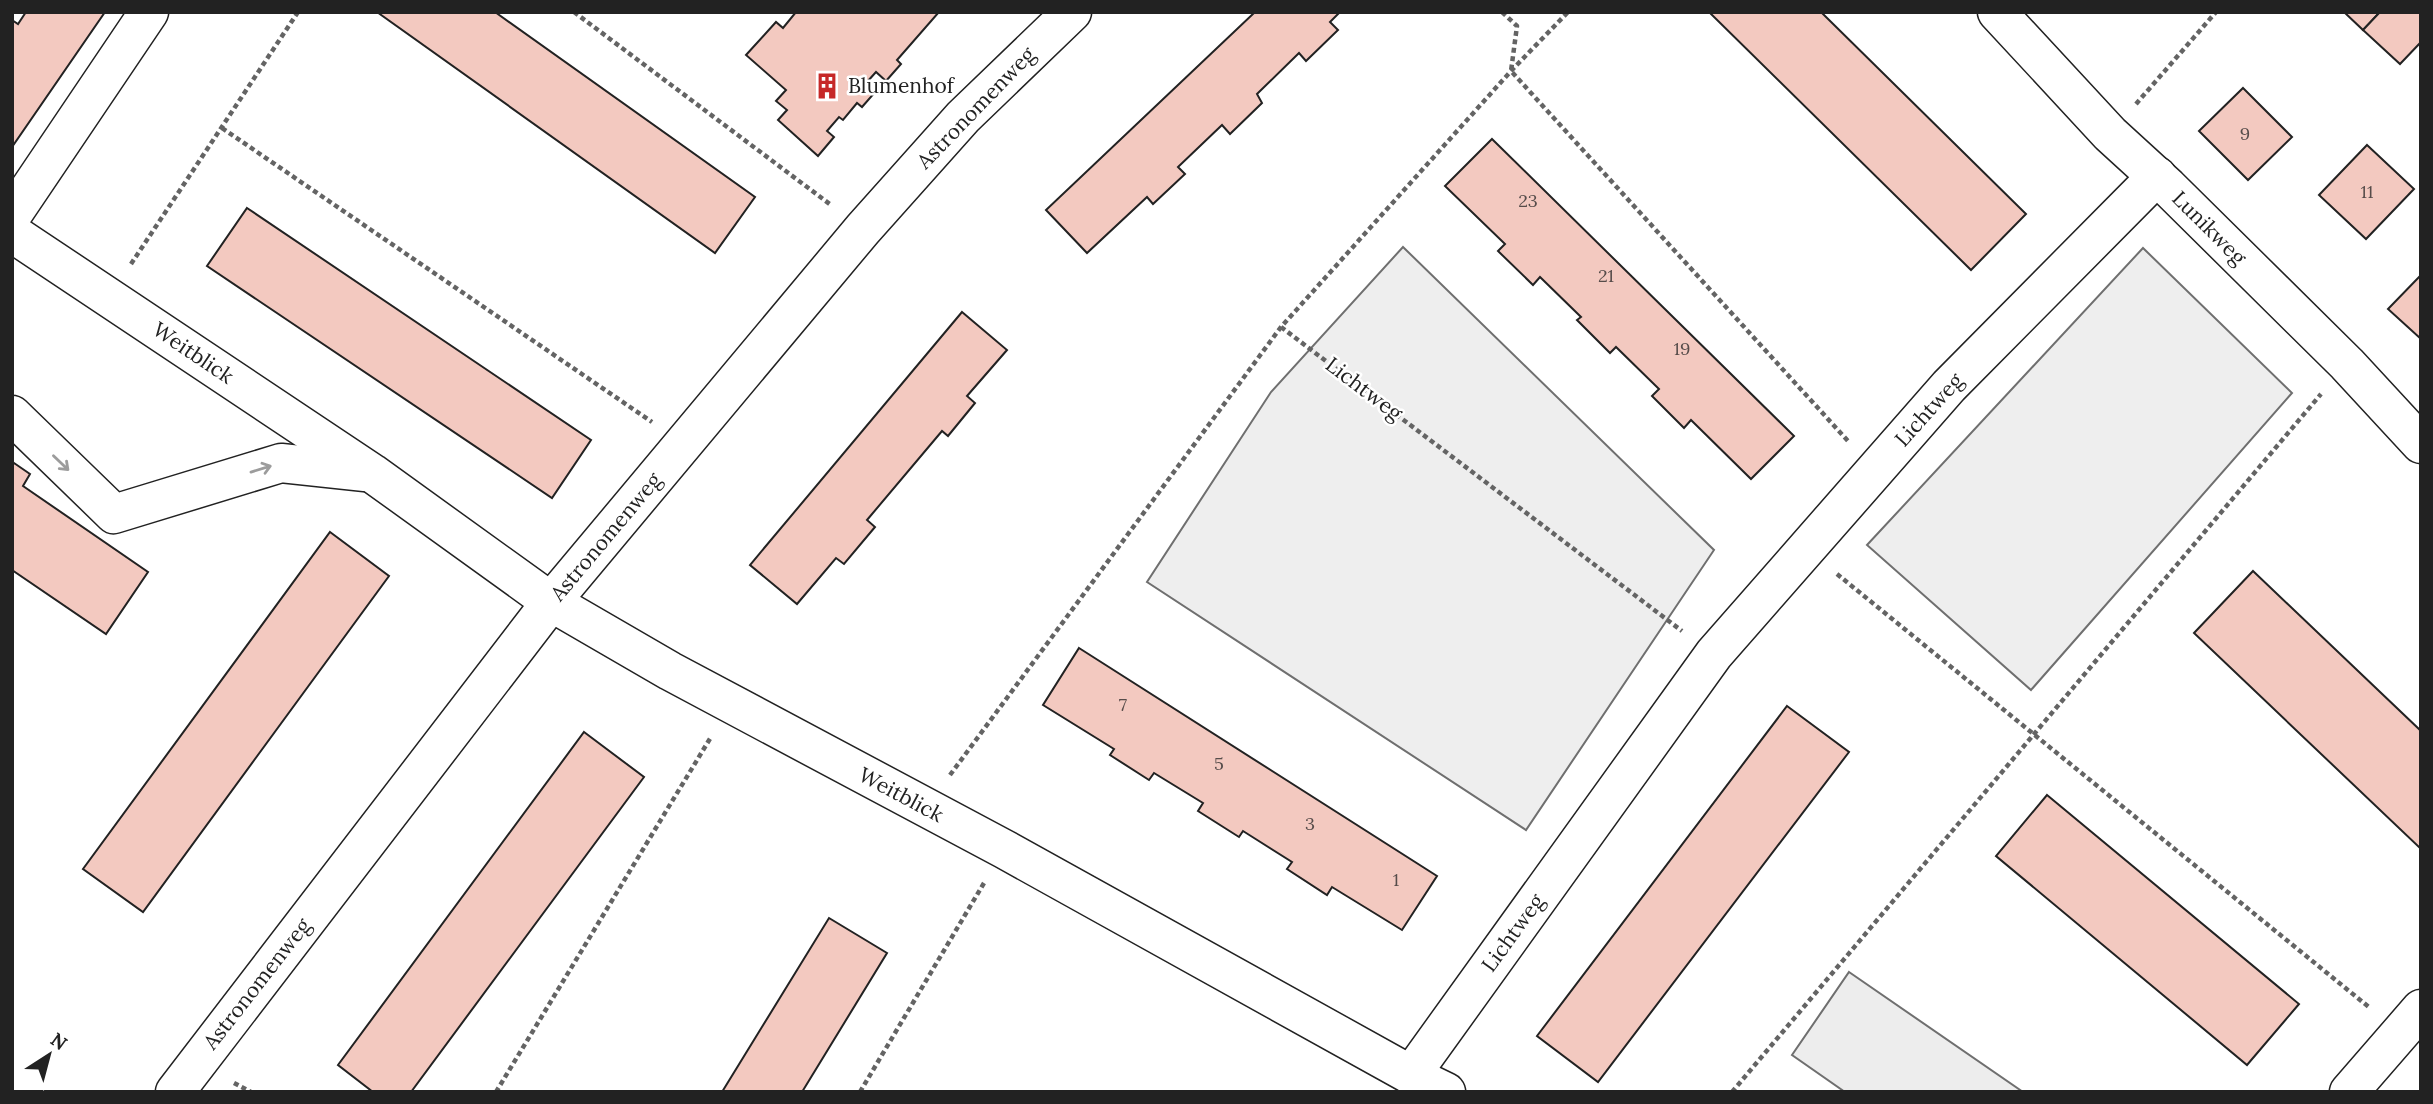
<svg xmlns="http://www.w3.org/2000/svg" width="2433" height="1104" font-family="Lora,serif">
<style>
.green{fill:#eee;stroke:#6f6f6f;stroke-width:2}
.parking{fill:#ededed;stroke:#6f6f6f;stroke-width:2}
.building{fill:#f3c9c0;stroke:#222;stroke-width:2}
.lines{fill:none;stroke-linecap:round;stroke-linejoin:round}
.minor-casing{stroke:#222;stroke-width:41}
.path{stroke:#646464;stroke-width:4.5;stroke-dasharray:5 3.5;stroke-linecap:butt}
.minor{stroke:#fff;stroke-width:38}
.oneway{stroke:#9c9c9c}
.labels{text-anchor:middle;stroke-width:5;stroke-linejoin:round;paint-order:stroke}
.number-label{font-size:18px;fill:#564c4a}
.poi-label{font-size:21px;fill:#222;stroke:#fff;text-anchor:start}
.street-label{font-size:21px;fill:#222;stroke:#fff}
</style>
<rect width="100%" height="100%" fill="#fff"/>
<g class="green">
<polygon points="1403,247 1714,550 1526,830 1147,582 1271,392"/>
<polygon points="2143,248 2292,393 2031,690 1867,545"/>
</g>
<polygon class="parking" points="1849,972 2023,1092 1845,1092 1792,1055"/>
<g class="building">
<polygon points="26,12 105,12 12,147 12,20 18,24"/>
<polygon points="377,12 495,12 755,197 715,253"/>
<polygon points="796,12 939,12 897,60 901,64 886,81 876,72 867,82 877,90 862,107 857,103 843,120 839,117 827,131 834,137 818,156 778,120 787,110 776,101 786,90 746,55 776,22 783,28"/>
<polygon points="1255,12 1340,12 1330,22 1338,30 1306,61 1299,53 1257,94 1262,103 1230,134 1222,125 1178,167 1185,174 1153,204 1147,197 1087,253 1046,210"/>
<polygon points="1709,12 1821,12 2026,214 1971,270"/>
<polygon points="2344,12 2380,12 2363,30"/>
<polygon points="2380,12 2421,12 2421,42 2400,64 2363,30"/>
<polygon points="2243,88 2292,137 2248,180 2199,131"/>
<polygon points="1492,139 1794,436 1751,479 1691,420 1684,428 1652,396 1659,389 1616,347 1610,353 1577,320 1581,317 1540,277 1533,285 1498,251 1505,244 1445,186"/>
<polygon points="2367,145 2414,189 2366,239 2319,195"/>
<polygon points="247,208 591,440 552,498 207,266"/>
<polygon points="2421,275 2421,339 2388,309"/>
<polygon points="962,312 1007,350 967,396 975,403 948,436 942,431 867,520 875,527 844,564 836,558 797,604 750,565"/>
<polygon points="14,463 30,474 23,486 148,572 106,634 12,570 12,466"/>
<polygon points="330,532 389,576 143,912 83,869"/>
<polygon points="2253,571 2421,731 2421,849 2194,633"/>
<polygon points="1079,648 1437,876 1402,930 1332,887 1327,895 1287,869 1292,862 1243,831 1239,837 1198,811 1203,803 1154,773 1149,780 1110,755 1114,749 1043,705"/>
<polygon points="1787,706 1849,752 1598,1082 1537,1036"/>
<polygon points="584,732 644,777 411,1092 373,1092 338,1065"/>
<polygon points="2047,795 2299,1004 2247,1065 1996,856"/>
<polygon points="829,918 887,953 802,1092 722,1092"/>
</g>
<g class="lines">
<g class="minor-casing">
<g id="minor">
<polyline points="1997,12 2110,134 2168,187 2347,364 2421,444"/>
<polyline points="12,215 149,12"/>
<polyline points="12,233 372,473 551,602 670,671 1004,849 1411,1075 1446,1092"/>
<polyline points="12,415 114,514 281,463 365,472"/>
<polyline points="1411,1075 1714,654 1949,386 2157,176"/>
<polyline points="175,1092 551,602 863,229 963,117 1072,12"/>
<polyline points="2349,1092 2421,1009"/>
</g>
</g>
<g class="path">
<polyline points="574,12 831,205"/>
<polyline points="1502,12 1517,26 1511,71 1848,441"/>
<polyline points="2136,104 2216,12"/>
<polyline points="222,128 652,422"/>
<polyline points="131,264 298,12"/>
<polyline points="1281,327 1682,631"/>
<polyline points="1837,574 2370,1008"/>
<polyline points="950,775 1281,327 1511,71 1568,12"/>
<polyline points="234,1083 251,1092"/>
<polyline points="496,1092 711,737"/>
<polyline points="860,1092 984,883"/>
<polyline points="1732,1092 2321,394"/>
</g>
<use href="#minor" class="minor"/>
</g>
<defs><path id="oneway-shaft" d="M-6 0H5M1.5-3L5.5 0L1.5 3" fill="none" stroke-width="1.6" stroke-linecap="round" stroke-linejoin="round" transform="scale(1.75)"/></defs>
<g class="oneway">
<use href="#oneway-shaft" transform="translate(61 463) rotate(44)"/>
<use href="#oneway-shaft" transform="translate(261 469) rotate(-17)"/>
</g>
<defs>
<g id="building-bare" transform="scale(2.1)"><path d="M-4-6H4V6H1V3H-1V6H-4ZM-2.5-4.3h1.7v1.8h-1.7ZM.8-4.3h1.7v1.8H.8ZM-2.5-1h1.7V.8h-1.7ZM.8-1h1.7V.8H.8Z" fill="#c62828" stroke="#fff" stroke-width="2.5" paint-order="stroke"/></g>
</defs>
<g fill-rule="evenodd">
<use href="#building-bare" x="827" y="86"/>
</g>
<g class="labels">
<g class="number-label">
<text x="2245" y="140">9</text>
<text x="2367" y="198">11</text>
<text x="1528" y="207">23</text>
<text x="1606" y="282">21</text>
<text x="1682" y="355">19</text>
<text x="1123" y="711">7</text>
<text x="1219" y="770">5</text>
<text x="1310" y="830">3</text>
<text x="1396" y="886">1</text>
</g>
<g class="poi-label">
<text x="848" y="93">Blumenhof</text>
</g>
<g class="street-label">
<text transform="translate(976 108) rotate(-46)" y="7">Astronomenweg</text>
<text transform="translate(2209 228) rotate(45)" y="7">Lunikweg</text>
<text transform="translate(193 353) rotate(34)" y="7">Weitblick</text>
<text transform="translate(1364 389) rotate(37)" y="7">Lichtweg</text>
<text transform="translate(1929 410) rotate(-48)" y="7">Lichtweg</text>
<text transform="translate(606 537) rotate(-50)" y="7">Astronomenweg</text>
<text transform="translate(901 795) rotate(28)" y="7">Weitblick</text>
<text transform="translate(1513 933) rotate(-54)" y="7">Lichtweg</text>
<text transform="translate(257 984) rotate(-52)" y="7">Astronomenweg</text>
</g>
</g>
<rect width="2433" height="1104" fill="none" stroke="#222222" stroke-width="28"/>
<g transform="translate(49 1055) rotate(36)" stroke="#ffffff" stroke-width="5" paint-order="stroke">
<path d="M0-5L12 26L0 18L-12 26Z" fill="#222222"/>
<text y="-10" font-size="19" font-weight="bold" text-anchor="middle" fill="#222222">N</text>
</g>
</svg>
